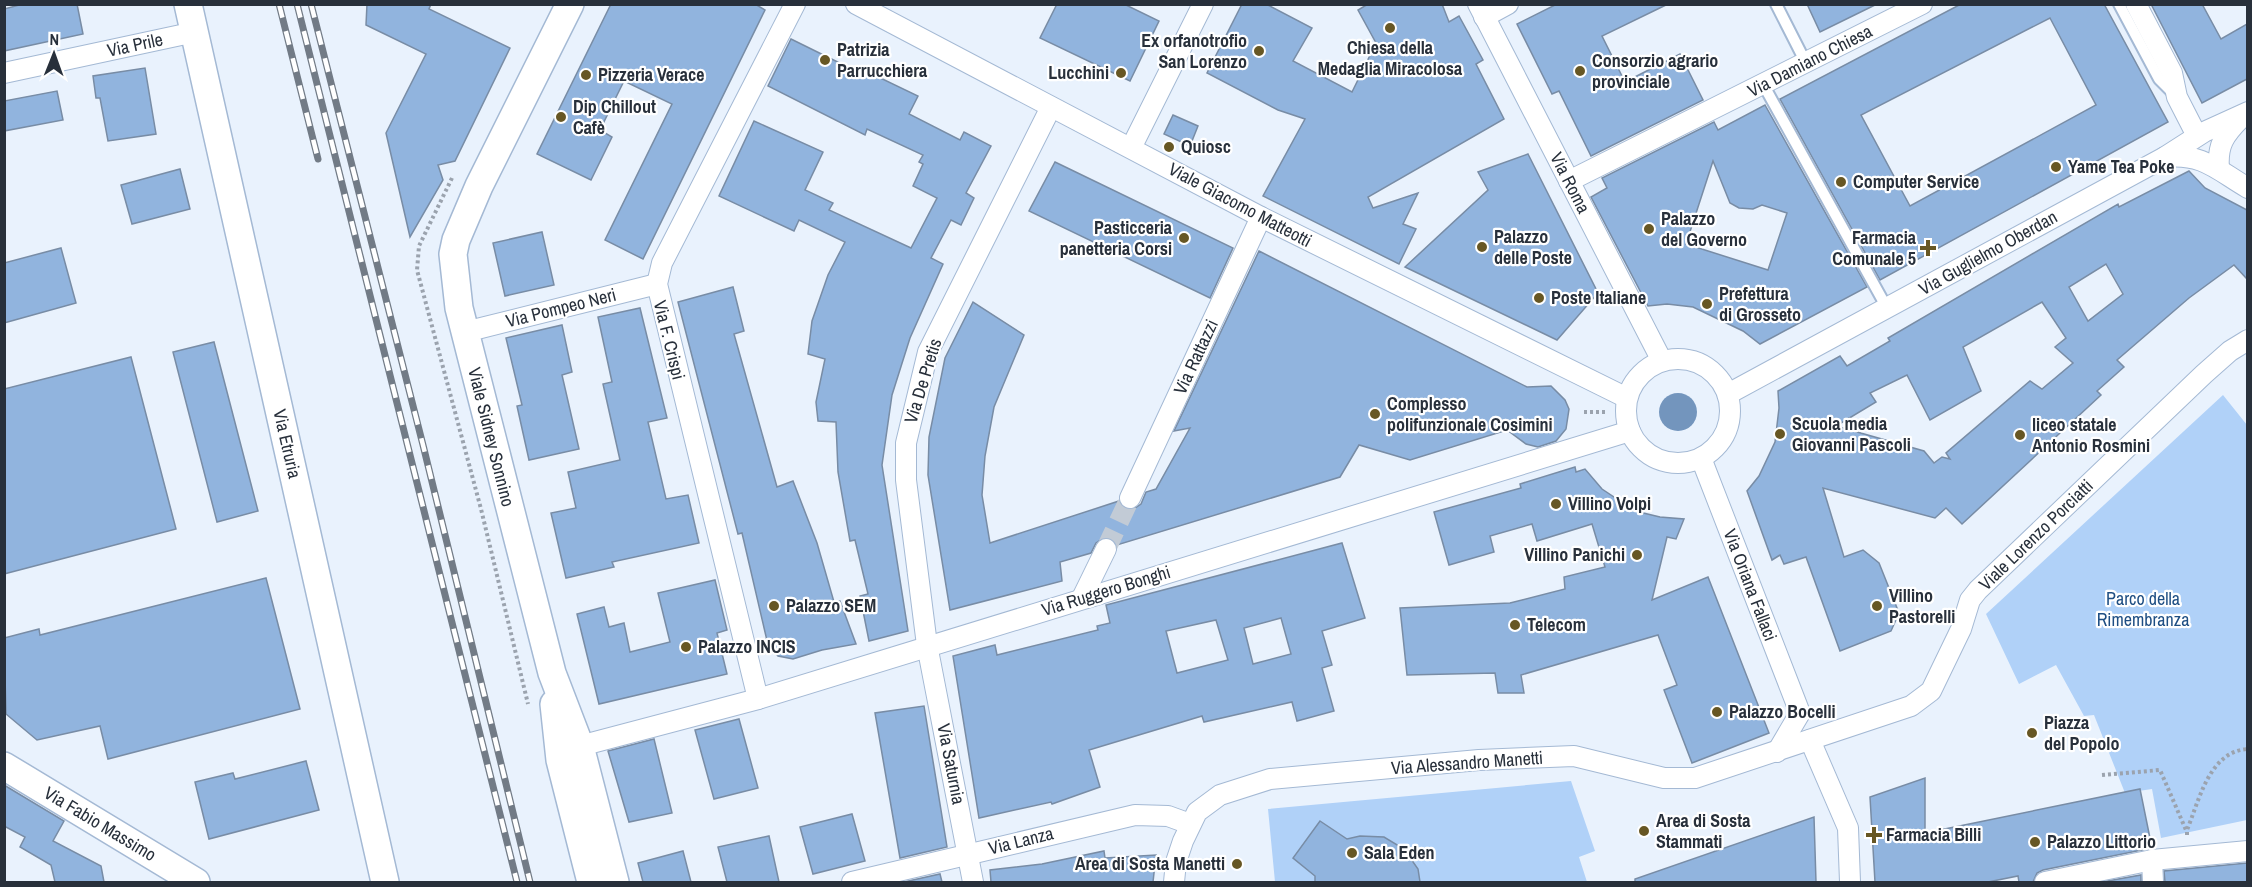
<svg xmlns="http://www.w3.org/2000/svg" width="2252" height="887" font-family="'Archivo Narrow',sans-serif">
<style>
.green{fill:#b0d1f8}
.water{fill:#7395bd}
.building{fill:#91b4de;stroke:#788ca5;stroke-width:1.5;fill-rule:evenodd}
.lines{fill:none;stroke-linecap:round;stroke-linejoin:round}
.street-tunnel{stroke:#c2cbd6;stroke-width:20;stroke-dasharray:20 10;stroke-linecap:butt}
.lane-casing{stroke:#a4b9d4;stroke-width:14}
.street-casing{stroke:#a4b9d4;stroke-width:22}
.secondary-casing{stroke:#a4b9d4;stroke-width:30}
.path{stroke:#9ba3ae;stroke-width:4;stroke-dasharray:3 3;stroke-linecap:butt}
.lane{stroke:#fff;stroke-width:10}
.street{stroke:#fff;stroke-width:20}
.secondary{stroke:#fff;stroke-width:27}
.rail-casing{stroke:#727b86;stroke-width:7}
.rail{stroke:#fff;stroke-width:4.5;stroke-dasharray:14;stroke-linecap:butt}
.poi-dot{fill:#675724;stroke:#fff;stroke-width:2}
.labels{text-anchor:middle;stroke-width:4.5;stroke-linejoin:round;paint-order:stroke}
.poi-label{font-size:18px;font-weight:bold;fill:#28303b;stroke:#fff;text-anchor:start}
.street-label{font-size:18px;fill:#28303b;stroke:#fff}
.park-label{font-size:18px;fill:#1e4e83;stroke:#fff}
</style>
<rect width="100%" height="100%" fill="#e9f2fd"/>
<g class="green">
<polygon points="2223,395 2247,425 2247,820 2161,838 2152,789 2125,793 2094,715 2084,716 2056,665 2019,684 1986,614"/>
<polygon points="1571,781 1595,851 1579,857 1587,882 1275,882 1268,809"/>
</g>
<circle class="water" cx="1678" cy="412" r="19"/>
<g class="building">
<polygon points="23,4 77,4 83,34 4,51 4,9"/>
<polygon points="367,4 431,4 429,9 510,48 455,161 438,165 443,180 410,237 386,133 426,54 366,25"/>
<polygon points="611,4 755,4 765,10 643,259 605,240 672,104 624,81 600,130 612,137 591,180 537,154"/>
<polygon points="1057,4 1124,4 1159,21 1130,81 1040,38"/>
<polygon points="1242,4 1266,4 1312,28 1293,61 1352,92 1376,43 1358,10 1368,4 1442,4 1449,22 1459,16 1483,60 1476,64 1504,119 1368,197 1373,208 1418,193 1403,224 1416,229 1399,264 1263,196 1305,119 1278,110 1207,73"/>
<polygon points="1557,4 1668,4 1602,36 1625,82 1680,54 1703,100 1591,156 1559,91 1552,94 1517,24"/>
<polygon points="1807,4 1877,4 1820,32"/>
<path d="M1961,4h143l64,118 -288,158 -100,-181zM2050,18l46,87 -186,101 -49,-91z"/>
<polygon points="2151,4 2202,4 2221,39 2247,24 2247,79 2202,103"/>
<polygon points="791,39 866,76 868,72 918,96 909,114 960,140 964,132 991,146 966,193 974,198 961,225 951,220 931,258 943,264 910,338 892,395 882,465 908,631 869,641 860,596 868,594 855,540 850,541 838,472 836,422 818,421 816,402 825,359 808,354 812,321 828,275 845,242 799,220 794,231 719,196 754,121 823,152 805,190 833,203 829,210 911,248 937,198 913,186 923,164 919,162 923,155 867,129 865,135 768,86"/>
<polygon points="145,68 156,134 108,141 100,98 96,98 93,76"/>
<polygon points="57,91 63,120 4,131 4,101"/>
<path d="M1765,105l102,182 -107,57 -17,-13 -50,-24 -26,-3 -19,2 -57,-109 16,-9 -5,-10 112,-56 4,8zM1713,161l17,42 9,5 14,1 9,-4 25,8 -19,57 -82,-26z"/>
<polygon points="1173,115 1198,126 1190,146 1164,134"/>
<polygon points="1528,154 1598,293 1557,340 1405,267 1488,190 1478,172"/>
<polygon points="1055,162 1233,248 1210,298 1029,211"/>
<polygon points="180,169 190,209 132,224 121,185"/>
<path d="M2189,171l16,17 42,22v69l-13,-14 -45,33 -72,62 7,7 -27,24 4,4 -139,129 -16,-16 -11,10 -112,-30 21,69 19,-7 16,13 20,50 -8,18 -51,20 -34,-94 -22,7 -4,-9 -8,5 -25,-69 12,-15 16,-34 4,-34 -1,-17 62,-35 7,10 43,-25 -2,-3 230,-134 1,3zM2106,264l17,30 -35,27 -19,-34zM2042,302l24,36 -11,9 18,16 -31,26 -12,-8 -84,72 4,6 -8,-2 -8,6 -10,-12 -88,-25 40,-24 -6,-9 37,-18 23,45 51,-29 -18,-44z"/>
<polygon points="542,232 554,285 505,296 493,243"/>
<polygon points="61,248 76,303 4,323 4,263"/>
<polygon points="1259,251 1527,387 1551,386 1565,400 1569,409 1566,429 1556,441 1538,447 1526,444 1507,430 1410,460 1359,445 1340,477 1117,545 1112,539 1105,537 1096,543 1091,553 1060,562 1062,581 950,610 928,475 929,437 945,358 973,302 1024,335 994,407 985,456 982,495 990,543 1119,501 1124,509 1132,510 1141,504 1146,492 1156,489 1190,428 1174,431"/>
<polygon points="733,287 744,331 734,334 777,487 793,481 817,543 834,602 840,601 856,644 822,650 793,659 778,656 768,645 742,533 738,534 678,302"/>
<polygon points="640,308 667,418 648,422 666,499 688,495 699,543 612,562 614,567 566,578 551,513 576,508 568,472 620,460 603,384 612,382 598,317"/>
<polygon points="562,325 572,372 562,375 579,449 529,460 517,406 522,405 506,338"/>
<polygon points="214,342 258,511 217,522 173,352"/>
<polygon points="131,357 176,529 4,574 4,389"/>
<polygon points="1575,467 1576,472 1585,469 1602,489 1635,511 1660,517 1684,519 1676,539 1667,537 1652,600 1708,577 1769,733 1692,763 1664,690 1677,685 1658,635 1521,675 1524,693 1498,693 1495,673 1407,675 1400,608 1510,603 1565,589 1564,577 1605,567 1592,524 1537,541 1532,524 1490,536 1494,552 1449,565 1434,512 1521,488 1520,484"/>
<path d="M1342,543l23,75 -43,13 10,34 -10,3 12,43 -37,10 -5,-19 -88,20 -2,-6 -113,34 11,37 -48,17 -1,-2 -72,16 -26,-162 42,-11 2,10 101,-25 -1,-4 13,-3 -4,-18zM1281,618l10,36 -38,10 -9,-36zM1216,620l12,40 -51,13 -11,-42z"/>
<polygon points="266,578 300,709 108,759 100,726 37,740 6,714 4,638 39,629 40,635"/>
<polygon points="715,580 727,630 717,633 727,674 599,704 577,614 604,607 609,627 624,623 630,652 670,642 658,593"/>
<polygon points="924,706 947,847 900,858 875,713"/>
<polygon points="739,719 758,788 714,799 695,730"/>
<polygon points="654,739 672,813 629,822 608,751"/>
<polygon points="306,761 319,810 209,839 195,782 233,773 235,779"/>
<polygon points="1925,778 1925,833 2140,789 2152,848 2043,870 2037,873 2033,882 2019,882 2018,876 1988,882 1875,882 1870,797"/>
<polygon points="4,785 64,821 53,841 101,866 104,882 55,882 51,865 20,847 25,837 4,826"/>
<polygon points="852,814 865,861 813,874 800,827"/>
<polygon points="1814,817 1816,882 1635,882 1635,879"/>
<polygon points="1320,821 1347,839 1360,836 1384,837 1404,849 1418,869 1420,882 1315,882 1315,876 1293,858"/>
<polygon points="769,836 779,882 727,882 718,847"/>
<polygon points="683,851 691,882 643,882 638,863"/>
<polygon points="1104,851 1105,858 1156,855 1153,882 991,882 990,870 1042,864"/>
<polygon points="2247,863 2247,882 2165,882 2164,871"/>
<polygon points="940,874 942,882 904,882"/>
<polygon points="2141,875 2141,882 2102,882"/>
</g>
<g class="lines">
<polyline class="street-tunnel" points="1106,549 1130,498"/>
<g class="lane-casing">
<g id="lane">
<polyline points="1776,4 1806,63"/>
<polyline points="2119,4 2159,79 2173,93"/>
<polyline points="1763,84 1887,308"/>
</g>
</g>
<g class="street-casing">
<g id="street">
<polyline points="856,4 1261,217 1627,398"/>
<polyline points="1478,4 1662,361"/>
<polyline points="2136,4 2172,73 2177,97 2197,136"/>
<polyline points="1484,17 1508,4"/>
<polyline points="4,73 195,32"/>
<polyline points="1131,148 1203,4"/>
<path d="M2165,157c38,-4 52,13 83,31"/>
<path d="M2219,169c-2,-24 5,-34 22,-51"/>
<polyline points="1569,181 1922,4"/>
<polyline points="465,332 657,284"/>
<circle cx="1678" cy="411" r="52"/>
<polyline points="1728,394 2165,157 2204,132 2248,112"/>
<polyline points="1701,458 1800,713"/>
<polyline points="1130,498 1261,217"/>
<polyline points="1082,598 1106,549"/>
<polyline points="758,699 657,284 662,263 795,4"/>
<polyline points="1810,740 1848,828 1850,882"/>
<polyline points="580,746 758,699 1630,431"/>
<polyline points="1777,752 1800,713"/>
<polyline points="2152,860 2153,882"/>
<polyline points="852,882 1135,815 1168,816 1190,824"/>
<polyline points="973,882 927,645 906,480 906,443 928,352 1051,107"/>
<polyline points="1174,882 1176,862 1183,841 1197,812 1220,795 1270,779 1479,760 1574,756 1664,778 1695,778 1911,706 1931,691 1961,629 1970,600 1978,590 2204,374 2230,351 2248,340"/>
<polyline points="2045,882 2152,860 2248,851"/>
</g>
</g>
<g class="secondary-casing">
<g id="secondary">
<polyline points="188,4 385,882"/>
<polyline points="570,4 479,186 456,240 453,254 459,308 552,673 580,746 615,882"/>
<polyline points="554,704 560,760 591,882"/>
<polyline points="4,766 196,882"/>
</g>
</g>
<g class="path">
<polyline points="452,178 419,246 417,270 481,509 528,704"/>
<polyline points="1584,412 1607,412"/>
<polyline points="2102,775 2160,770 2186,830"/>
<path d="M2187,835v-5c12,-29 22,-79 61,-81"/>
</g>
<use href="#lane" class="lane"/>
<use href="#street" class="street"/>
<use href="#secondary" class="secondary"/>
<g class="rail-casing">
<g id="rail">
<polyline points="279,4 318,159"/>
<polyline points="297,4 517,882"/>
<polyline points="311,4 423,445 530,882"/>
</g>
</g>
<use href="#rail" class="rail"/>
</g>
<g class="poi-dot">
<circle cx="1390" cy="28" r="6"/>
<circle cx="1259" cy="51" r="6"/>
<circle cx="825" cy="60" r="6"/>
<circle cx="1580" cy="71" r="6"/>
<circle cx="1121" cy="73" r="6"/>
<circle cx="586" cy="75" r="6"/>
<circle cx="561" cy="117" r="6"/>
<circle cx="1169" cy="147" r="6"/>
<circle cx="2056" cy="167" r="6"/>
<circle cx="1841" cy="182" r="6"/>
<circle cx="1649" cy="229" r="6"/>
<circle cx="1184" cy="238" r="6"/>
<circle cx="1482" cy="247" r="6"/>
<path d="M1925 239h6v6h6v6h-6v6h-6v-6h-6v-6h6z"/>
<circle cx="1539" cy="298" r="6"/>
<circle cx="1707" cy="304" r="6"/>
<circle cx="1375" cy="414" r="6"/>
<circle cx="1780" cy="434" r="6"/>
<circle cx="2020" cy="435" r="6"/>
<circle cx="1556" cy="504" r="6"/>
<circle cx="1637" cy="555" r="6"/>
<circle cx="774" cy="606" r="6"/>
<circle cx="1877" cy="606" r="6"/>
<circle cx="1515" cy="625" r="6"/>
<circle cx="686" cy="647" r="6"/>
<circle cx="1717" cy="712" r="6"/>
<circle cx="2032" cy="733" r="6"/>
<circle cx="1644" cy="831" r="6"/>
<path d="M1871 826h6v6h6v6h-6v6h-6v-6h-6v-6h6z"/>
<circle cx="2035" cy="842" r="6"/>
<circle cx="1352" cy="853" r="6"/>
<circle cx="1237" cy="864" r="6"/>
</g>
<g class="labels">
<g class="poi-label">
<text x="1247" y="47" text-anchor="end">Ex orfanotrofio<tspan x="1247" dy="21">San Lorenzo</tspan></text>
<text x="1390" y="54" text-anchor="middle">Chiesa della<tspan x="1390" dy="21">Medaglia Miracolosa</tspan></text>
<text x="837" y="56">Patrizia<tspan x="837" dy="21">Parrucchiera</tspan></text>
<text x="1592" y="67">Consorzio agrario<tspan x="1592" dy="21">provinciale</tspan></text>
<text x="1109" y="79" text-anchor="end">Lucchini</text>
<text x="598" y="81">Pizzeria Verace</text>
<text x="573" y="113">Dip Chillout<tspan x="573" dy="21">Cafè</tspan></text>
<text x="1181" y="153">Quiosc</text>
<text x="2068" y="173">Yame Tea Poke</text>
<text x="1853" y="188">Computer Service</text>
<text x="1661" y="225">Palazzo<tspan x="1661" dy="21">del Governo</tspan></text>
<text x="1172" y="234" text-anchor="end">Pasticceria<tspan x="1172" dy="21">panetteria Corsi</tspan></text>
<text x="1494" y="243">Palazzo<tspan x="1494" dy="21">delle Poste</tspan></text>
<text x="1916" y="244" text-anchor="end">Farmacia<tspan x="1916" dy="21">Comunale 5</tspan></text>
<text x="1719" y="300">Prefettura<tspan x="1719" dy="21">di Grosseto</tspan></text>
<text x="1551" y="304">Poste Italiane</text>
<text x="1387" y="410">Complesso<tspan x="1387" dy="21">polifunzionale Cosimini</tspan></text>
<text x="1792" y="430">Scuola media<tspan x="1792" dy="21">Giovanni Pascoli</tspan></text>
<text x="2032" y="431">liceo statale<tspan x="2032" dy="21">Antonio Rosmini</tspan></text>
<text x="1568" y="510">Villino Volpi</text>
<text x="1625" y="561" text-anchor="end">Villino Panichi</text>
<text x="1889" y="602">Villino<tspan x="1889" dy="21">Pastorelli</tspan></text>
<text x="786" y="612">Palazzo SEM</text>
<text x="1527" y="631">Telecom</text>
<text x="698" y="653">Palazzo INCIS</text>
<text x="1729" y="718">Palazzo Bocelli</text>
<text x="2044" y="729">Piazza<tspan x="2044" dy="21">del Popolo</tspan></text>
<text x="1656" y="827">Area di Sosta<tspan x="1656" dy="21">Stammati</tspan></text>
<text x="1886" y="841">Farmacia Billi</text>
<text x="2047" y="848">Palazzo Littorio</text>
<text x="1364" y="859">Sala Eden</text>
<text x="1225" y="870" text-anchor="end">Area di Sosta Manetti</text>
</g>
<g class="street-label">
<text transform="translate(135 45) rotate(-12)" y="6">Via Prile</text>
<text transform="translate(1810 61) rotate(-27)" y="6">Via Damiano Chiesa</text>
<text transform="translate(1570 183) rotate(63)" y="6">Via Roma</text>
<text transform="translate(1240 205) rotate(28)" y="6">Viale Giacomo Matteotti</text>
<text transform="translate(1988 253) rotate(-29)" y="6">Via Guglielmo Oberdan</text>
<text transform="translate(561 308) rotate(-14)" y="6">Via Pompeo Neri</text>
<text transform="translate(669 340) rotate(76)" y="6">Via F. Crispi</text>
<text transform="translate(1196 357) rotate(-65)" y="6">Via Rattazzi</text>
<text transform="translate(923 381) rotate(-73)" y="6">Via De Pretis</text>
<text transform="translate(491 437) rotate(76)" y="6">Viale Sidney Sonnino</text>
<text transform="translate(287 444) rotate(77)" y="6">Via Etruria</text>
<text transform="translate(2036 535) rotate(-44)" y="6">Viale Lorenzo Porciatti</text>
<text transform="translate(1750 585) rotate(69)" y="6">Via Oriana Fallaci</text>
<text transform="translate(1106 591) rotate(-17)" y="6">Via Ruggero Bonghi</text>
<text transform="translate(1467 763) rotate(-4)" y="6">Via Alessandro Manetti</text>
<text transform="translate(951 764) rotate(79)" y="6">Via Saturnia</text>
<text transform="translate(100 824) rotate(31)" y="6">Via Fabio Massimo</text>
<text transform="translate(1021 841) rotate(-14)" y="6">Via Lanza</text>
</g>
<g class="park-label">
<text x="2143" y="605">Parco della<tspan x="2143" dy="21">Rimembranza</tspan></text>
</g>
</g>
<rect width="2252" height="887" fill="none" stroke="#28303b" stroke-width="12"/>
<g transform="translate(54 54) rotate(1)" stroke="#ffffff" stroke-width="4.5" paint-order="stroke">
<path d="M0-4.5L10 22L0 15L-10 22Z" fill="#28303b"/>
<text y="-9" font-size="16" font-weight="bold" text-anchor="middle" fill="#28303b">N</text>
</g>
</svg>
